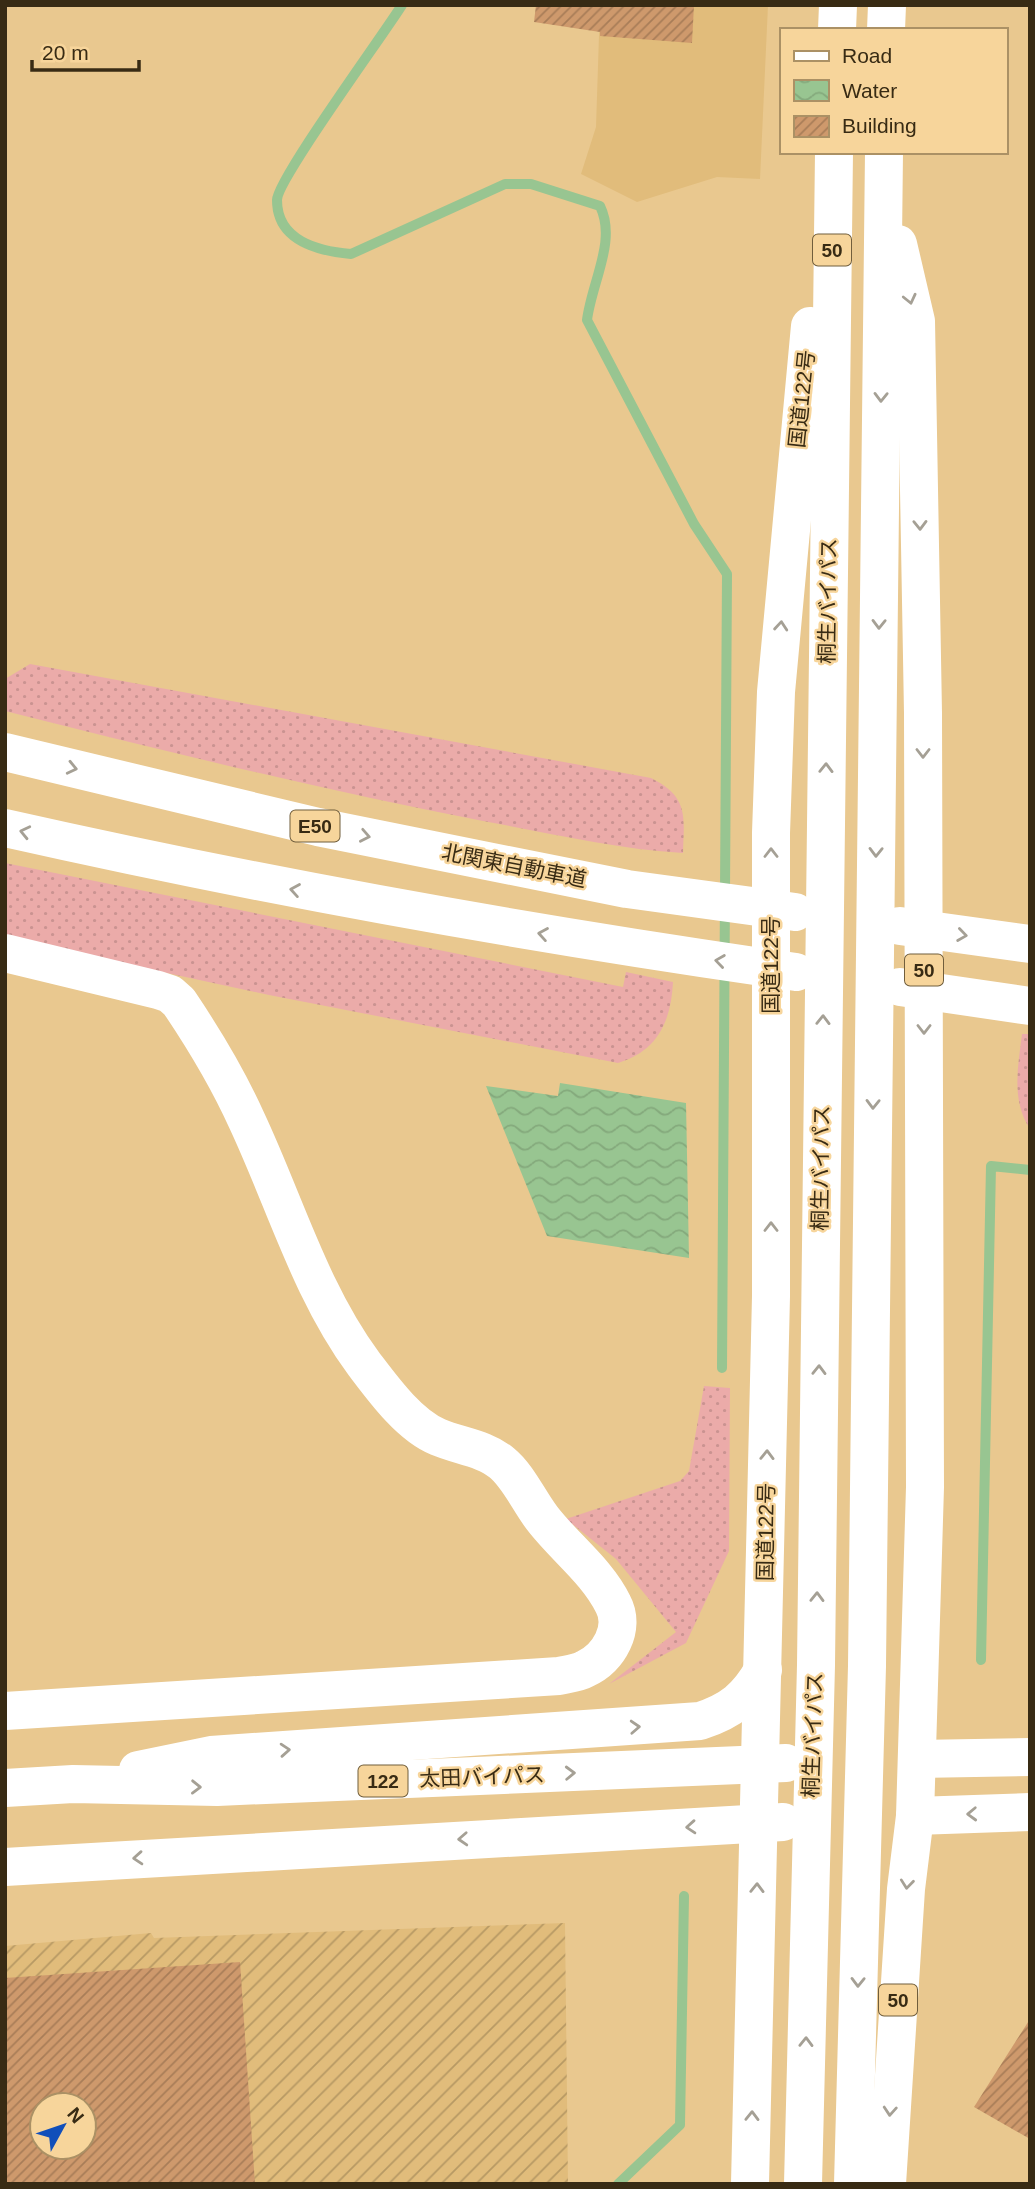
<svg xmlns="http://www.w3.org/2000/svg" width="1035" height="2189" font-family="Arial,'Noto Sans JP',sans-serif">
<style>
.built{fill:#e1bc7b}
.industrial{fill:url(#industrial-furrows);fill-rule:evenodd}
.grass{fill:url(#grass-dots)}
.water{fill:url(#water-waves)}
.lines{fill:none;stroke-linecap:round;stroke-linejoin:round}
.stream{stroke:#98c591;stroke-width:10}
.building{fill:url(#building-hatch);fill-rule:evenodd}
.minor{stroke:#fff;stroke-width:38}
.major{stroke:#fff;stroke-width:38}
.highway{stroke:#fff;stroke-width:38}
.oneway{stroke:#a5a095}
.labels{text-anchor:middle;stroke-width:5;stroke-linejoin:round;paint-order:stroke}
.shield{fill:#f7d59b;stroke:#715e3c;stroke-width:2}
.shield-label{font-size:19px;font-weight:bold;fill:#382b14}
.street-label{font-size:21px;fill:#382b14;stroke:#f7d59b}
</style>
<defs>
<pattern id="industrial-furrows" width="10" height="10" patternUnits="userSpaceOnUse" patternTransform="scale(1.75)"><rect width="10" height="10" fill="#e1bc7b"/><path d="M-1 1l2-2M0 10L10 0M9 11l2-2" fill="none" stroke="#b79964"/></pattern>
<pattern id="grass-dots" width="8" height="8" patternUnits="userSpaceOnUse" patternTransform="scale(1.75)"><rect width="8" height="8" fill="#ebaba9"/><path d="M2 2h.1M6 6h.1" fill="none" stroke="#ca9391" stroke-width="1.8" stroke-linecap="round"/></pattern>
<pattern id="water-waves" width="16" height="10" patternUnits="userSpaceOnUse" patternTransform="scale(1.75)"><rect width="16" height="10" fill="#98c591"/><path d="M0 5q4-4 8 0t8 0" fill="none" stroke="#84a97c"/></pattern>
<pattern id="building-hatch" width="6" height="6" patternUnits="userSpaceOnUse" patternTransform="scale(1.75)"><rect width="6" height="6" fill="#ce996c"/><path d="M-1 1l2-2M0 6l6-6M5 7l2-2" fill="none" stroke="#a87d58"/></pattern>
</defs>
<rect width="100%" height="100%" fill="#e9c88f"/>
<polygon class="built" points="600,5 768,5 760,179 717,177 637,202 581,174 596,127"/>
<path class="industrial" d="M565,1923l3,261h-563v-238l146,-13 3,5zM42,2105h42v42h-42z"/>
<g class="grass">
<path d="M30,664l621,114c38,19 33,38 32,75 -67,-4 -134,-20 -200,-32 -160,-31 -319,-70 -478,-110v-32z"/>
<path d="M5,863l618,124 3,-15 47,10c-2,39 -15,69 -55,81l-349,-68 -264,-57z"/>
<path d="M1022,1034h8v95c-19,-29 -12,-62 -8,-95z"/>
<polygon points="704,1386 730,1388 729,1551 686,1643 609,1684 676,1632 616,1559 566,1519 680,1481 689,1471"/>
</g>
<polygon class="water" points="560,1083 686,1103 689,1258 547,1236 486,1086 558,1096"/>
<g class="lines">
<g class="stream">
<path d="M402,5c-18,29 -125,175 -125,195 0,41 41,51 74,54l154,-70h26l69,22c17,35 -8,75 -13,114l107,204 33,50 -5,794"/>
<polyline points="981,1660 991,1166 1030,1170"/>
<polyline points="618,2184 680,2125 684,1896"/>
</g>
</g>
<g class="building">
<polygon points="536,5 694,5 692,43 600,36 600,32 534,22"/>
<path d="M240,1962l15,222h-250v-206zM42,2105h42v42h-42z"/>
<polygon points="1030,2019 1030,2139 974,2107"/>
</g>
<g class="lines">
<path class="minor" d="M5,953l153,37 12,4 9,8c25,37 50,79 68,119 38,81 63,170 117,243 19,25 45,61 74,73 21,9 46,11 64,26 16,13 27,38 40,55 22,29 55,53 71,86 13,24 -4,54 -28,65 -7,4 -17,5 -26,7l-554,35"/>
<g class="major">
<polyline points="917,1759 1030,1757"/>
<polyline points="915,1816 1030,1812"/>
</g>
<g class="highway">
<polyline points="837,30 838,5"/>
<polyline points="886,30 887,5"/>
<polyline points="5,752 318,827 627,889 795,912"/>
<path d="M5,828c262,59 525,106 791,144"/>
<polyline points="900,926 1030,944"/>
<polyline points="900,987 1030,1006"/>
<path d="M138,1770l73,-15 489,-34c31,-10 47,-23 63,-51"/>
<polyline points="5,1788 73,1784 217,1787 786,1763"/>
<polyline points="5,1867 783,1822"/>
<polyline points="750,2184 771,1296 771,833 776,692 810,326"/>
<polyline points="803,2184 816,1665 834,152"/>
<polyline points="853,2184 867,1666 884,152"/>
<polyline points="887,2184 906,1889 915,1816 925,1487 923,713 916,321 898,244"/>
</g>
</g>
<defs><path id="oneway-chevron" d="M-2-3.5L2.5 0L-2 3.5" fill="none" stroke-width="1.6" stroke-linecap="round" stroke-linejoin="round" transform="scale(1.75)"/></defs>
<g class="oneway">
<use href="#oneway-chevron" transform="translate(910 299) rotate(77)"/>
<use href="#oneway-chevron" transform="translate(881 397) rotate(91)"/>
<use href="#oneway-chevron" transform="translate(920 525) rotate(89)"/>
<use href="#oneway-chevron" transform="translate(879 624) rotate(91)"/>
<use href="#oneway-chevron" transform="translate(781 626) rotate(-85)"/>
<use href="#oneway-chevron" transform="translate(923 753) rotate(90)"/>
<use href="#oneway-chevron" transform="translate(72 768) rotate(13)"/>
<use href="#oneway-chevron" transform="translate(826 768) rotate(-89)"/>
<use href="#oneway-chevron" transform="translate(25 832) rotate(-167)"/>
<use href="#oneway-chevron" transform="translate(365 836) rotate(11)"/>
<use href="#oneway-chevron" transform="translate(876 852) rotate(91)"/>
<use href="#oneway-chevron" transform="translate(771 853) rotate(-90)"/>
<use href="#oneway-chevron" transform="translate(295 890) rotate(-170)"/>
<use href="#oneway-chevron" transform="translate(543 934) rotate(-170)"/>
<use href="#oneway-chevron" transform="translate(962 935) rotate(8)"/>
<use href="#oneway-chevron" transform="translate(720 961) rotate(-172)"/>
<use href="#oneway-chevron" transform="translate(823 1020) rotate(-89)"/>
<use href="#oneway-chevron" transform="translate(924 1029) rotate(90)"/>
<use href="#oneway-chevron" transform="translate(873 1104) rotate(91)"/>
<use href="#oneway-chevron" transform="translate(771 1227) rotate(-90)"/>
<use href="#oneway-chevron" transform="translate(819 1370) rotate(-89)"/>
<use href="#oneway-chevron" transform="translate(767 1455) rotate(-89)"/>
<use href="#oneway-chevron" transform="translate(817 1597) rotate(-89)"/>
<use href="#oneway-chevron" transform="translate(635 1727) rotate(-3)"/>
<use href="#oneway-chevron" transform="translate(285 1750) rotate(-4)"/>
<use href="#oneway-chevron" transform="translate(570 1773) rotate(-2)"/>
<use href="#oneway-chevron" transform="translate(196 1787) rotate(1)"/>
<use href="#oneway-chevron" transform="translate(972 1814) rotate(178)"/>
<use href="#oneway-chevron" transform="translate(691 1827) rotate(176)"/>
<use href="#oneway-chevron" transform="translate(463 1839) rotate(177)"/>
<use href="#oneway-chevron" transform="translate(138 1858) rotate(176)"/>
<use href="#oneway-chevron" transform="translate(907 1884) rotate(96)"/>
<use href="#oneway-chevron" transform="translate(757 1888) rotate(-89)"/>
<use href="#oneway-chevron" transform="translate(858 1982) rotate(91)"/>
<use href="#oneway-chevron" transform="translate(806 2042) rotate(-89)"/>
<use href="#oneway-chevron" transform="translate(890 2111) rotate(94)"/>
<use href="#oneway-chevron" transform="translate(752 2116) rotate(-89)"/>
</g>
<g class="labels">
<g class="shield">
<rect x="813" y="234.5" width="38" height="31" rx="5"/>
<rect x="290.5" y="810.5" width="49" height="31" rx="5"/>
<rect x="905" y="954.5" width="38" height="31" rx="5"/>
<rect x="358.5" y="1765.5" width="49" height="31" rx="5"/>
<rect x="879" y="1984.5" width="38" height="31" rx="5"/>
</g>
<g class="shield-label">
<text x="832" y="257">50</text>
<text x="315" y="833">E50</text>
<text x="924" y="977">50</text>
<text x="383" y="1788">122</text>
<text x="898" y="2007">50</text>
</g>
<g class="street-label">
<text transform="translate(802 399) rotate(-84)" y="7">国道122号</text>
<text transform="translate(828 601) rotate(-89)" y="7">桐生バイパス</text>
<text transform="translate(514 866) rotate(11)" y="7">北関東自動車道</text>
<text transform="translate(771 965) rotate(-90)" y="7">国道122号</text>
<text transform="translate(821 1168) rotate(-89)" y="7">桐生バイパス</text>
<text transform="translate(766 1532) rotate(-89)" y="7">国道122号</text>
<text transform="translate(813 1735) rotate(-88)" y="7">桐生バイパス</text>
<text transform="translate(482 1777) rotate(-2)" y="7">太田バイパス</text>
</g>
</g>
<rect width="1035" height="2189" fill="none" stroke="#382b14" stroke-width="14"/>
<rect x="780" y="28" width="228" height="126" fill="#f7d59b" stroke="#ab9165" stroke-width="2"/>
<rect x="794" y="51" width="35" height="10" fill="#ffffff" stroke="#ab9165" stroke-width="2"/>
<text x="842" y="63" font-size="21" fill="#382b14">Road</text>
<rect x="794" y="80" width="35" height="21" fill="url(#water-waves)" stroke="#ab9165" stroke-width="2"/>
<text x="842" y="98" font-size="21" fill="#382b14">Water</text>
<rect x="794" y="116" width="35" height="21" fill="url(#building-hatch)" stroke="#ab9165" stroke-width="2"/>
<text x="842" y="133" font-size="21" fill="#382b14">Building</text>
<g transform="translate(63 2126) rotate(50)"><circle r="33" fill="#f7d59b" stroke="#ab9165" stroke-width="2"/>
<path d="M0-5L12 26L0 18L-12 26Z" fill="#114fba"/>
<text y="-10" font-size="19" font-weight="bold" text-anchor="middle" fill="#382b14">N</text>
</g>
<path d="M32 60v10h107v-10" fill="none" stroke="#382b14" stroke-width="3.5"/>
<text x="42" y="60" font-size="21" fill="#382b14" stroke="#f7d59b" stroke-width="5" paint-order="stroke">20 m</text>
</svg>
